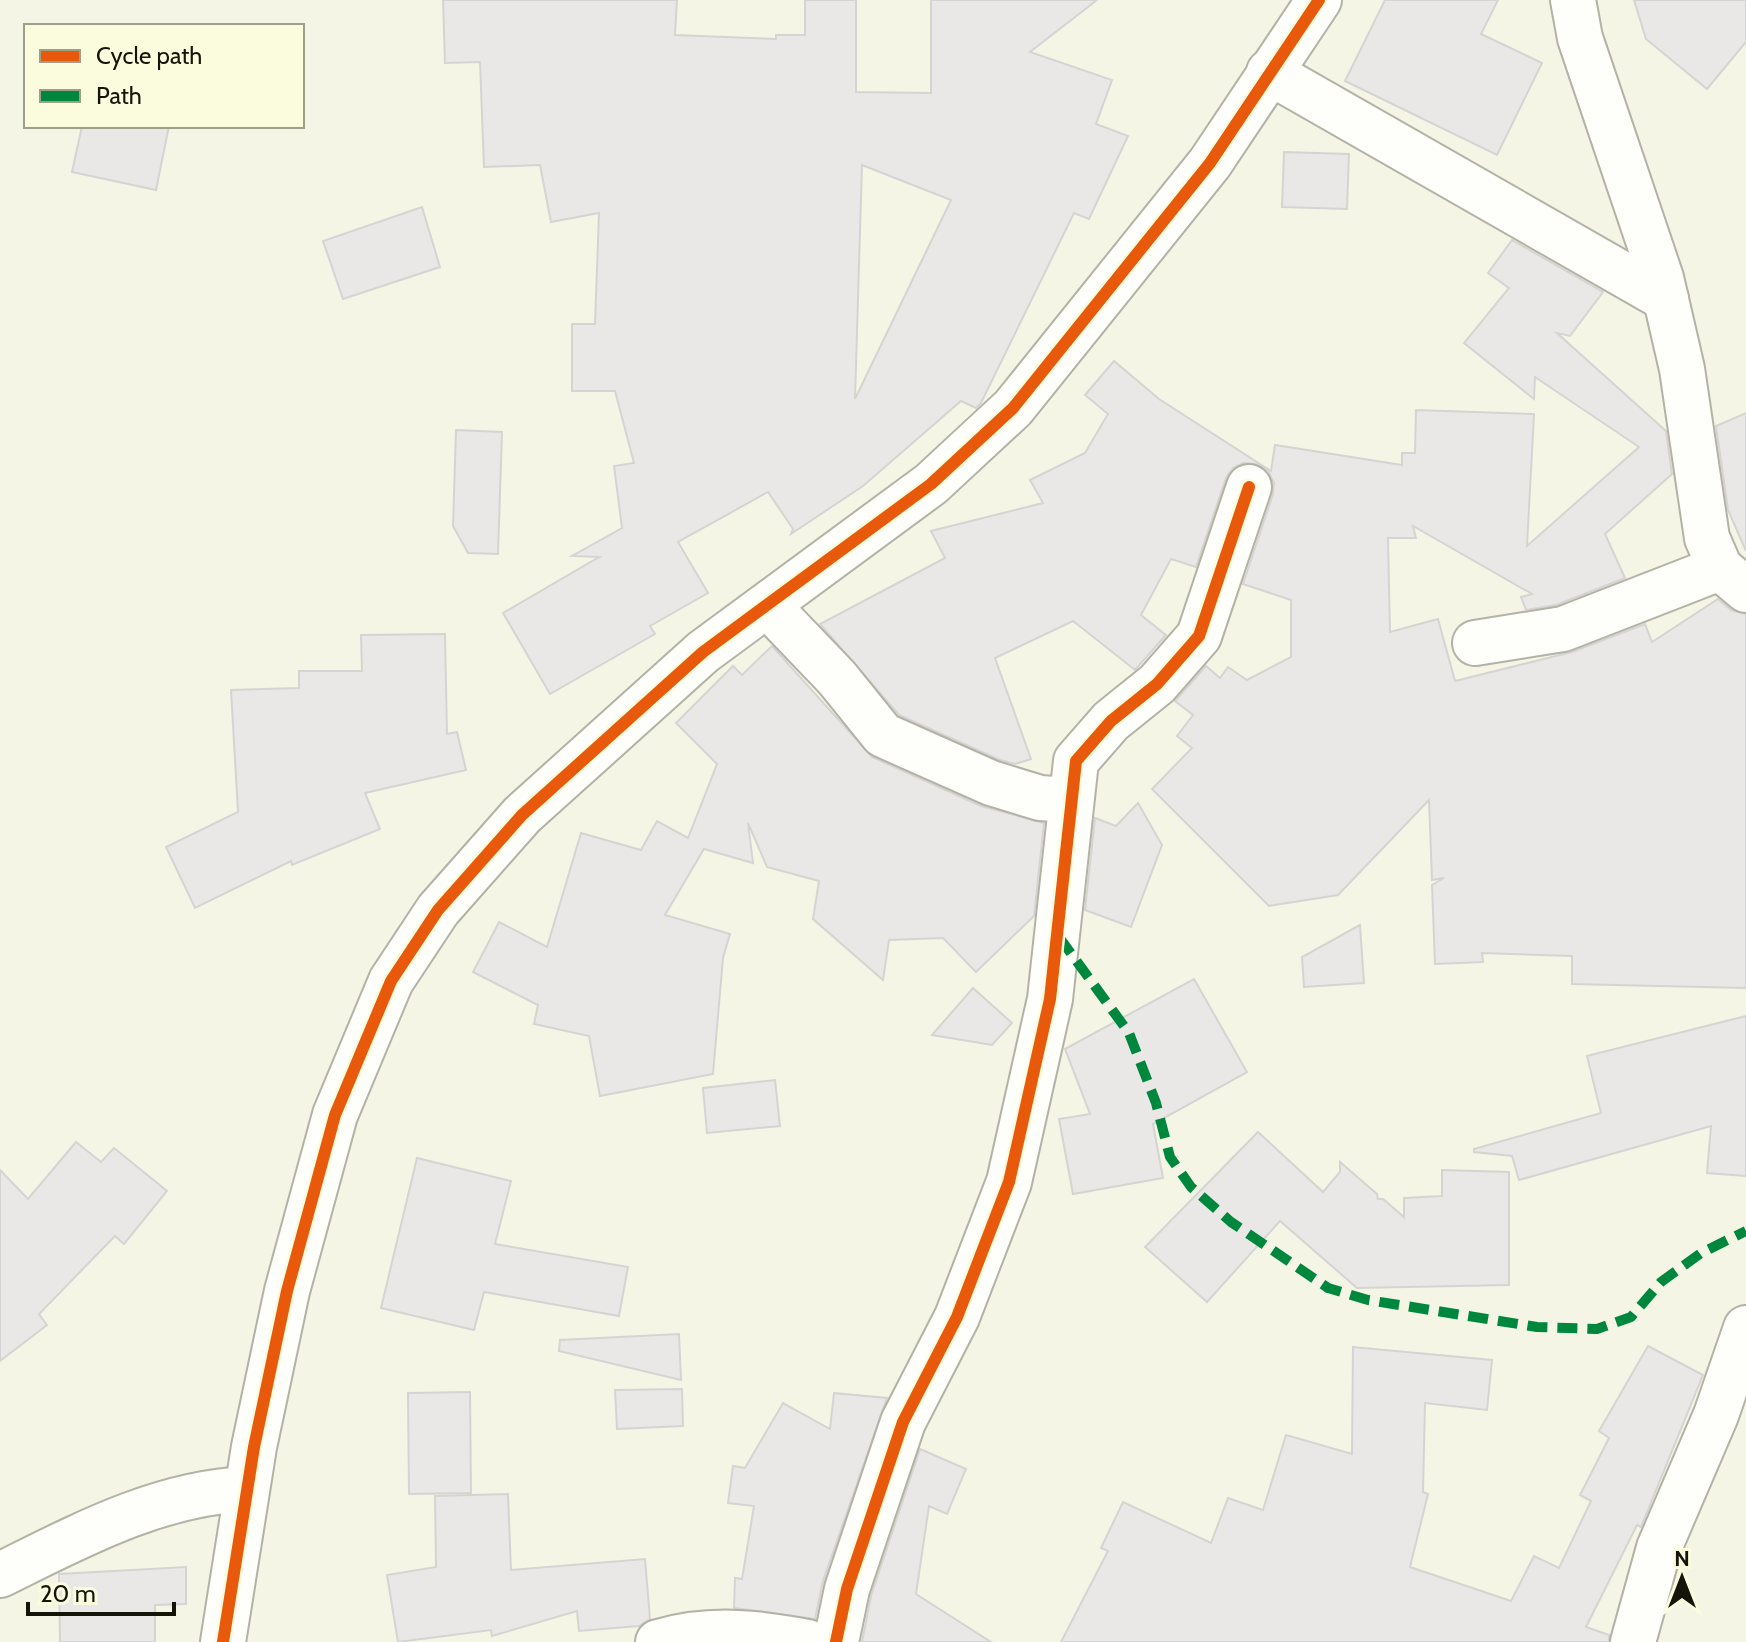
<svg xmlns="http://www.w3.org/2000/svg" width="1746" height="1642" font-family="Cabin,sans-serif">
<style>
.building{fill:#e9e8e6;stroke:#d5d4d2;stroke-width:2;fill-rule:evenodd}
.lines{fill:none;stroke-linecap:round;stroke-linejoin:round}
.minor-casing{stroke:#b2b2a6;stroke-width:48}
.minor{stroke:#fefefb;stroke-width:44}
.quiet{stroke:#00873e;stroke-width:10;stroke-dasharray:20 10;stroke-linecap:butt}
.cycleway-casing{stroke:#fbfcde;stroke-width:17}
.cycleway{stroke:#e8590c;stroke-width:12}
</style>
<rect width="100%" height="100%" fill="#f5f5e5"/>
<g class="building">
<path d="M443,0h234l-2,35 101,4v-4h29v-35h51v92l75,1v-93h166l-67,52 82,28 -16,44 32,12 -39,83 -15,-6 -93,190 -5,5 -15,-7 -98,85 -72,48 2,-5 -25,-37 -90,50 30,51 -58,33 5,8 -105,60 -47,-81 96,-56 -27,-1 50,-28 -8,-62 20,-3 -19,-72h-43v-67h23l4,-111 -48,9 -11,-57 -56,2 -4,-105 -35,1zM862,165l89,35 -96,199z"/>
<polygon points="1385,0 1498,0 1481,34 1542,63 1497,155 1345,81"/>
<polygon points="1634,0 1746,0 1746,42 1707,89 1646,39"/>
<polygon points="82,126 169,126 156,190 72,172"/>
<polygon points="1284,152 1349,154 1347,209 1282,207"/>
<polygon points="422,207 440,267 343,299 323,241"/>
<polygon points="1512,240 1603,292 1570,336 1557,333 1666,431 1672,474 1605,534 1625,578 1556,605 1526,610 1521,597 1532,594 1413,526 1416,538 1388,538 1390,632 1438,619 1455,681 1572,652 1645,624 1652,642 1718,599 1731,610 1746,614 1746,988 1572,984 1572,956 1482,953 1483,962 1435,964 1432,885 1444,878 1432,880 1429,800 1338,895 1269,906 1152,789 1192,748 1177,736 1193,715 1175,701 1206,666 1220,678 1228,667 1247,680 1291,657 1291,600 1243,584 1273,494 1274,483 1268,471 1258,464 1243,463 1233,468 1226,478 1196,567 1171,559 1141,615 1166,635 1135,670 1073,621 995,658 1031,759 1015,764 1000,760 899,715 820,624 945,558 931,531 1043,503 1030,480 1085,453 1108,414 1085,395 1114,361 1159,399 1271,471 1275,445 1402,465 1402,453 1415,453 1416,410 1534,414 1527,546 1639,447 1535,377 1534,399 1464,343 1509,288 1488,273"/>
<polygon points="1746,413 1746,551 1728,510 1716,426"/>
<polygon points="456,430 502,432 498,554 468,553 453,526"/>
<polygon points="445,634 447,734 457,732 466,770 365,793 380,829 292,865 291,861 195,908 166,847 238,812 231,690 299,688 299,671 362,671 361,635"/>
<polygon points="772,646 872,757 981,806 1044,823 1034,916 976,972 943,938 889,940 883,980 813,919 819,881 767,867 748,823 753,863 704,849 665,915 730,934 723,958 713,1074 600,1096 589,1036 534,1024 538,1005 473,972 499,922 547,947 581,833 641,850 657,821 688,838 717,764 676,723 733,666 742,675"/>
<polygon points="1138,803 1162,845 1131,927 1085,910 1095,818 1116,826"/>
<polygon points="1360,925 1364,983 1304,987 1302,957"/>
<polygon points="1194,979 1247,1072 1153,1124 1163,1178 1073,1194 1059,1119 1090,1114 1065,1049"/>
<polygon points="973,988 1012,1023 992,1045 932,1035"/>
<polygon points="1746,1016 1746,1176 1707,1173 1711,1126 1519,1180 1512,1156 1474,1152 1474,1149 1601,1113 1587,1056"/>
<polygon points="775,1080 780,1126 707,1133 703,1088"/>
<polygon points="1258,1132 1323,1192 1340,1172 1340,1162 1377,1194 1378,1199 1383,1199 1404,1217 1404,1198 1442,1196 1442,1170 1509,1172 1509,1285 1357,1288 1280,1221 1207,1302 1145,1247"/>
<polygon points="76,1142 101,1162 114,1148 167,1191 124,1244 115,1236 39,1314 47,1325 0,1361 0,1170 28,1199"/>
<polygon points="417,1158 511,1181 495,1244 628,1267 619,1316 484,1292 474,1330 381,1308"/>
<polygon points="679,1334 681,1380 559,1351 560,1340"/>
<polygon points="1648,1346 1703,1375 1641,1527 1637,1525 1586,1627 1609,1635 1609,1642 1061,1642 1108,1551 1101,1548 1123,1502 1211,1543 1228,1498 1263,1510 1286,1435 1352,1454 1353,1347 1492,1360 1487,1410 1425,1403 1423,1492 1428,1494 1410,1567 1511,1601 1534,1556 1559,1568 1591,1501 1580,1495 1609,1438 1599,1431"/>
<polygon points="682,1389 683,1426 617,1429 615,1390"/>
<polygon points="470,1392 471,1493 409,1494 408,1393"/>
<polygon points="834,1393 887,1398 823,1581 815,1619 734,1608 735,1578 742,1579 754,1506 728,1503 733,1466 745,1468 783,1403 830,1429"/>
<polygon points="920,1449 966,1469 947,1514 929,1506 916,1594 991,1642 862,1642 871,1596"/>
<polygon points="508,1494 511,1570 645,1559 650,1619 639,1626 579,1631 577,1611 492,1636 491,1630 398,1642 387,1575 436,1567 435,1496"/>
<polygon points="186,1567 186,1604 155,1605 155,1642 60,1642 59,1574"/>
</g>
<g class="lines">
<g class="minor-casing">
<g id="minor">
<polyline points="1573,0 1580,38 1661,278 1682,369 1707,538 1720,568 1746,590"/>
<polyline points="1269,72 1666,299"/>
<polyline points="768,606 837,678 883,735 991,783 1040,798 1070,800"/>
<polyline points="1475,643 1563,629 1720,568"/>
<path d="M0,1575c79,-39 158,-82 247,-86"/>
<polyline points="223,1642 254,1447 287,1291 335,1115 391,981 438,910 522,815 703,652 931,484 1013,408 1210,163 1319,0"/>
<path d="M658,1642c51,-15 98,-10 150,0"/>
<polyline points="836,1642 847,1589 903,1422 957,1317 1009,1182 1050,999 1076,761 1111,721 1157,684 1199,636 1249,487"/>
<polyline points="1633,1642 1659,1548 1716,1415 1746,1328"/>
</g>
</g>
<use href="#minor" class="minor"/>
<polyline class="quiet" points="1059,937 1129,1033 1156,1103 1170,1157 1191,1187 1231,1222 1328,1288 1368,1300 1537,1327 1597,1329 1631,1317 1661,1282 1701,1253 1746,1231"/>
<g class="cycleway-casing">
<g id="cycleway">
<polyline points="223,1642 254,1447 287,1291 335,1115 391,981 438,910 522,815 703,652 931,484 1013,408 1210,163 1319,0"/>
<polyline points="836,1642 847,1589 903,1422 957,1317 1009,1182 1050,999 1076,761 1111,721 1157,684 1199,636 1249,487"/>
</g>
</g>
<use href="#cycleway" class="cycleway"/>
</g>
<rect x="24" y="24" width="280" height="104" fill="#fbfcde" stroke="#9f9f89" stroke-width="2"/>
<rect x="40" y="50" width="40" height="12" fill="#e8590c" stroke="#9f9f89" stroke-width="2"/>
<text x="96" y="64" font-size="24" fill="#141409">Cycle path</text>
<rect x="40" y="90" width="40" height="12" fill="#00873e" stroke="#9f9f89" stroke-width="2"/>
<text x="96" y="104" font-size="24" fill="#141409">Path</text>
<g transform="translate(1682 1578)" stroke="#fbfcde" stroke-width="6" paint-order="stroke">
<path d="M0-6L14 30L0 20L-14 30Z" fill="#141409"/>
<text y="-12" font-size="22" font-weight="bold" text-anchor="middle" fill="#141409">N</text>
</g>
<path d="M28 1602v12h146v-12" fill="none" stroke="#141409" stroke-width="4"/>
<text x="40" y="1602" font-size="24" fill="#141409" stroke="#fbfcde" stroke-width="6" paint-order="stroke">20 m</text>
</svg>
